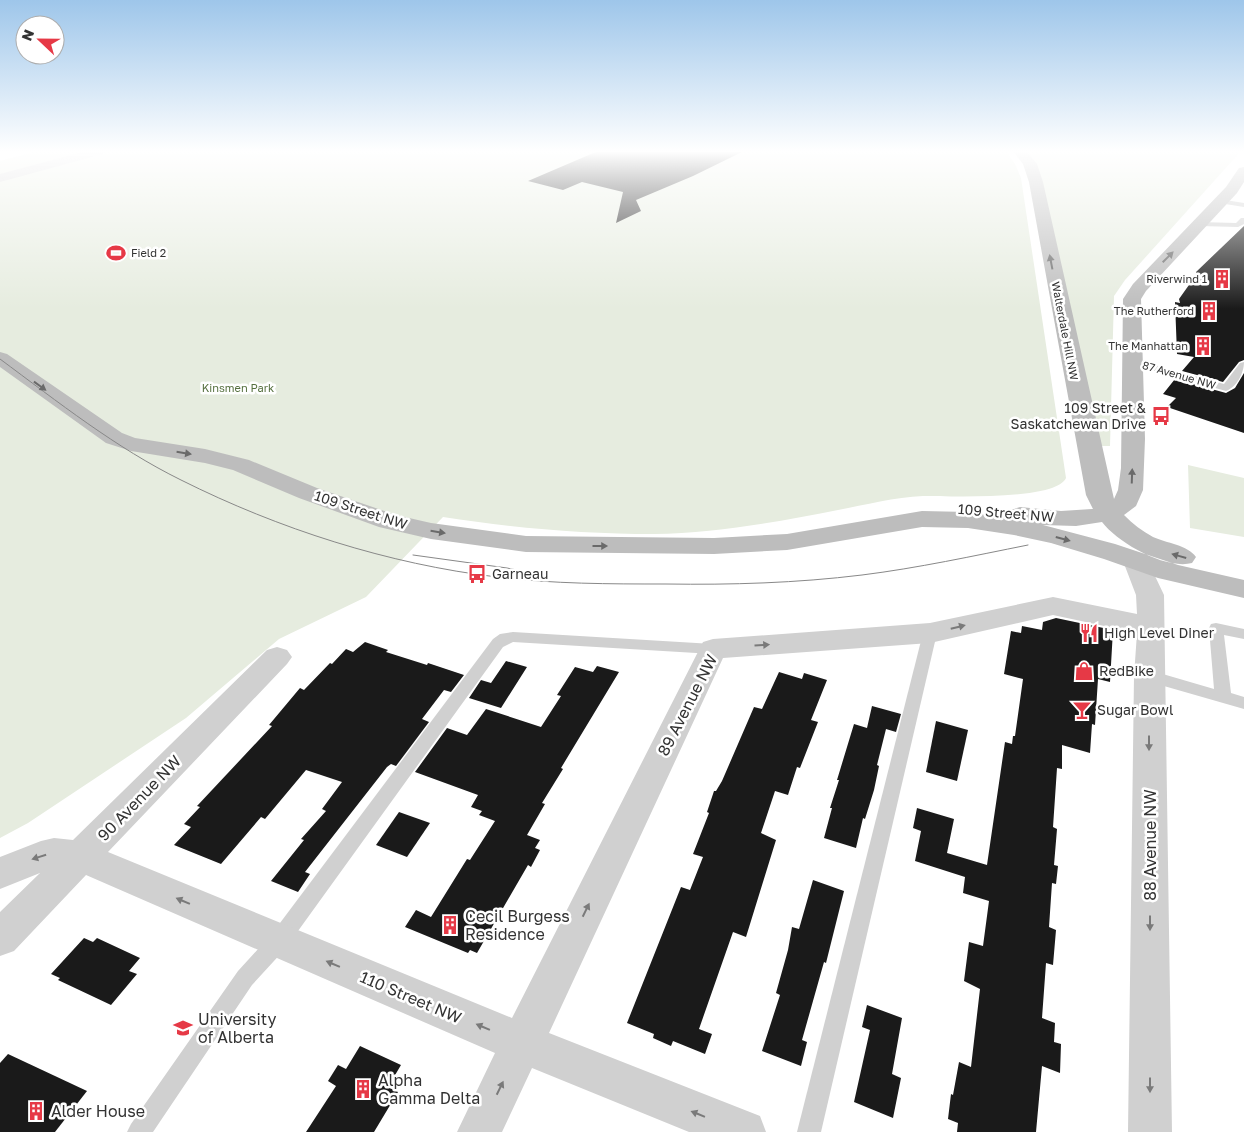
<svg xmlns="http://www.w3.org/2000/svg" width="1244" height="1132" font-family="'Golos Text',sans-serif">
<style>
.green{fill:#e6ecdf}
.building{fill:#1a1a1a}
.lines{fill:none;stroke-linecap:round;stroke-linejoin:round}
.lane{fill:#d0d0d0;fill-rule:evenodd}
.street{fill:#d0d0d0;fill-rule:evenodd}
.secondary{fill:#bdbdbd;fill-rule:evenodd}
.tram{stroke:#888;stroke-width:1}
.oneway{fill:#6a6a6a}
.oneway2{fill:#7a7a7a}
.labels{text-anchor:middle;stroke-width:5;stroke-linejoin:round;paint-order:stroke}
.far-poi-label{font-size:11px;fill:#333;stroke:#fff;text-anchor:end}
.far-street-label{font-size:11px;fill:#333;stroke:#fff}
.far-park-label{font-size:11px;fill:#56703f;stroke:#fff}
.poi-label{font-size:14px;fill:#333;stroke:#fff;text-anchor:start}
.street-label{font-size:14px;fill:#333;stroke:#fff}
.near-street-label{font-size:16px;fill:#333;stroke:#fff}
.near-poi-label{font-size:16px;fill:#333;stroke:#fff;text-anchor:start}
</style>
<rect width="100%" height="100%" fill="#fff"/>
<g class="green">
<path d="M38,151h968l9,13 6,14 45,300c-10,23 -118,18 -143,18 -28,1 -58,9 -85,14 -61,12 -122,23 -184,24 -70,0 -141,-6 -211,-17l-77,80 -87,42 -93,79 -158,105 -28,15v-677z"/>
<polygon points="1024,151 1241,151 1125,280 1114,296 1110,446 1100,446 1030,159"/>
<polygon points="1188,465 1244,478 1244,537 1190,528"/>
</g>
<g class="building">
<polygon points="598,151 744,151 693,176 636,200 641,211 616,223 623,192 582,182 563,190 528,181"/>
<polygon points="1244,226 1244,360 1239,362 1223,382 1182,371 1194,357 1177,354 1175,302 1180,303 1179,299 1196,275 1196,272"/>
<polygon points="1244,373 1244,433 1167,407 1176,398 1163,394 1175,379 1226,393 1235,388"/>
<polygon points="1056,618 1113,630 1110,682 1098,679 1095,725 1092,724 1090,753 1062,745 1062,769 1057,768 1053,827 1057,829 1054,865 1058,866 1056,884 1052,883 1049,927 1056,930 1053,965 1046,963 1042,1018 1055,1023 1054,1042 1061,1044 1060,1073 1042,1066 1036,1132 957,1132 958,1123 948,1119 951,1094 953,1095 959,1062 971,1067 980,989 964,981 969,942 983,946 989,901 963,893 965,877 915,861 921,831 913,828 917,808 954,819 947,853 987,865 1005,742 1012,744 1013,736 1015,736 1023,679 1004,674 1011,631 1021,633 1022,626 1042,630 1043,622"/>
<polygon points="365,642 388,650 386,652 427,665 428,663 464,675 451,692 444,690 422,719 429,722 396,766 391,764 387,767 305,872 310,874 298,892 271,881 304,840 301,839 326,811 322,809 342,782 306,770 265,819 261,817 221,864 174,845 191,827 184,824 200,807 197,806 272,726 269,725 300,688 304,690 330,663 332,664 346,649 353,652"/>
<polygon points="506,661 527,667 501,708 469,698 481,680 491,683"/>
<polygon points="597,666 619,672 561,768 563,769 542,803 545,804 527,835 540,840 535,848 540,850 531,867 528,865 477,953 470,950 468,953 405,927 416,910 431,917 467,859 470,860 495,821 479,815 482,811 471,807 478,795 415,772 447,728 467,735 486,709 541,727 561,696 557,695 575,667 593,672"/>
<polygon points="779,672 802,679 804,673 827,680 811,720 818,722 800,768 797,767 788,795 775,791 761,833 776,840 746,937 733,932 699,1029 712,1034 705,1054 673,1041 671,1046 653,1038 654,1034 627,1023 681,887 690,890 703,857 693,854 709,813 707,812 714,791 716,791 722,781 754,707 762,709"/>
<polygon points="872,706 901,714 896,732 886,729 877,765 879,766 874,790 865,819 863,818 856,848 824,838 832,808 830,808 839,780 837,780 854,724 867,728"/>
<polygon points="936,721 968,730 957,781 926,772"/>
<polygon points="399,812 430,823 407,857 376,845"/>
<polygon points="813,880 844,891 826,963 824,962 802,1040 807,1042 801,1066 762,1051 780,995 776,993 788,950 792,927 799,929"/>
<polygon points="84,938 93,942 97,938 140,958 129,971 137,974 111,1005 58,980 60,978 51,974"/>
<polygon points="867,1005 902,1018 892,1074 901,1078 893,1118 854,1102 870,1030 862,1027"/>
<polygon points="360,1046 401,1065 388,1087 398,1092 374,1132 306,1132 336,1086 328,1081 338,1065 346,1069"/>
<polygon points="8,1054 87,1091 55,1132 0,1132 0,1063"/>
</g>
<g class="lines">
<g class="lane">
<polygon points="1219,199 1244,203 1244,207 1219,203"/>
<polygon points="1241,218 1244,218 1244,224 1238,227 1200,226 1196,224 1200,222 1236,223"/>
<path d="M1133,359l91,25 16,-21 4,-1c0,11 -7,25 -18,29l-97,-27 -1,-2z"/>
<polygon points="1216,623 1244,629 1244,639 1224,635 1231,693 1244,697 1244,709 1143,680 1141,676 1143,672 1149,670 1214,689 1209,628 1211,624"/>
<polygon points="930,628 935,629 937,633 821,1132 797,1132 923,633 925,629"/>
<polygon points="513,632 713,644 718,645 721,649 718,653 713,654 513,642 503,647 285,949 252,985 153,1132 127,1132 131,1124 238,971 271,935 493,639 500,634"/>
</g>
<g class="street">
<polygon points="86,151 105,151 103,154 0,182 0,174"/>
<polygon points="1136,553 1145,555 1164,595 1172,1132 1128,1132 1134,676 1137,633 1053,615 930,643 723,658 549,1033 760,1116 766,1132 689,1132 532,1068 502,1132 457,1132 495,1053 86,875 14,951 0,956 0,912 40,873 0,889 0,857 41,841 54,838 73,840 267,650 277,647 287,650 292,657 287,664 108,852 512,1018 703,642 713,639 930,623 1053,597 1137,614 1136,595 1123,561 1127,555"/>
</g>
<path class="secondary" d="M1013,151h13l11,13 6,18 71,317 4,-9 3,-22 2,-169 10,-15 93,-97 13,-19 5,-1v15l-7,11 -91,98 -5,8 4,140 -2,51 -7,16 -12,9c9,9 18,16 29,22 13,6 35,8 43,20l-4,6c-26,7 -74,-20 -90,-41l-26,4 -33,-1 72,19 63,21 66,15v18l-86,-20 -54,-19 -53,-16 -37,-8 -46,-7 -46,-1 -135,23 -73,4 -188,-2 -95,-13 -52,-12 -80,-29 -66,-28 -28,-7 -74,-12 -25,-8 -106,-76v-15l7,2 115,79 13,5 70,11 44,11 68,28 79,27 35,8 95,13 188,2 73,-4 135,-23 46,1 41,6 -2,-3 4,-5 9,-3 41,4 31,-2h1l-7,-14 -57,-313 -6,-18z"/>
<g class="tram">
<path d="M0,359c58,43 116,89 181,121 98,49 207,84 316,97 56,7 113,7 169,7 65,1 131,-1 196,-9 56,-7 111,-19 166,-30"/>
<polyline points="413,555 507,568 546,576"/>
</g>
</g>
<defs><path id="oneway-solid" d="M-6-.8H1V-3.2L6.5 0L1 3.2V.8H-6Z" transform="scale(1.25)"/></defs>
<g class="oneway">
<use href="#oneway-solid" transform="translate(1168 257) rotate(-45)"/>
<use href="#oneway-solid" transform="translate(1051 262) rotate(-101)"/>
<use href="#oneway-solid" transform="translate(40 386) rotate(36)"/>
<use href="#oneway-solid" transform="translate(184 453) rotate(9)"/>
<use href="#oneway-solid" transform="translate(1132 476) rotate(-88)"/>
<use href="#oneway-solid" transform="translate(438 532) rotate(9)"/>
<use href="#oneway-solid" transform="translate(1063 539) rotate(15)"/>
<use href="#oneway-solid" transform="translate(600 546)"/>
<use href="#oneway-solid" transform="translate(1179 556) rotate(-164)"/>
</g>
<g class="oneway2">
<use href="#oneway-solid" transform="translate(958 627) rotate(-14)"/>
<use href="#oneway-solid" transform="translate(762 645) rotate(-4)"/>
<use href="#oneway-solid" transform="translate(1149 743) rotate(90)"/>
<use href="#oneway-solid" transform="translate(39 857) rotate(162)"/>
<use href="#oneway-solid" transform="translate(183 901) rotate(-157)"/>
<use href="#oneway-solid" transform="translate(586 910) rotate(-64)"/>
<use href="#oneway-solid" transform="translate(1150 923) rotate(90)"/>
<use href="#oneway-solid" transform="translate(333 964) rotate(-157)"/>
<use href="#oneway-solid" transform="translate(483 1027) rotate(-157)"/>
<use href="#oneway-solid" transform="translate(1150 1085) rotate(90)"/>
<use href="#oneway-solid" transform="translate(500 1088) rotate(-64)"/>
<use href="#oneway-solid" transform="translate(698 1114) rotate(-158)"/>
</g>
<linearGradient id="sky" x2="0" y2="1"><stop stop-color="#9ec6ea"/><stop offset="0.49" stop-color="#fff"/><stop offset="1" stop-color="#fff" stop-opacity="0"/></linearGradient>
<rect width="1244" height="309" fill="url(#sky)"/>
<defs>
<g id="stadium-bare" transform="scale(1.5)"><path d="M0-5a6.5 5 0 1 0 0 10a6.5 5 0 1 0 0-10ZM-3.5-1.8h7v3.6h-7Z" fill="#e63946" stroke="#fff" stroke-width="2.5" paint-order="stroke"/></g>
<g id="building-bare" transform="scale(1.5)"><path d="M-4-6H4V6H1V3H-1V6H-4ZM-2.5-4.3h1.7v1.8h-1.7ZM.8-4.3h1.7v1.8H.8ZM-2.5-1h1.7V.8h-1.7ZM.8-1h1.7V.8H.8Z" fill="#e63946" stroke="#fff" stroke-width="2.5" paint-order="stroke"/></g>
<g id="bus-bare" transform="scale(1.5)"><path d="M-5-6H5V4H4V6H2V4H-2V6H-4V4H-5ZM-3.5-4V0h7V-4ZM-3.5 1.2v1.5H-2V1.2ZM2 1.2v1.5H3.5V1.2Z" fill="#e63946" stroke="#fff" stroke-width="2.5" paint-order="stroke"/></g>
<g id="restaurant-bare" transform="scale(1.5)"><path d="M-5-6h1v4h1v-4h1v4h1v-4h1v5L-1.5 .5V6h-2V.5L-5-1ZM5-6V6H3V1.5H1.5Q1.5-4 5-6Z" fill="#e63946" stroke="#fff" stroke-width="2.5" paint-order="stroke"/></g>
<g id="shop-bare" transform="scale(1.5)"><path d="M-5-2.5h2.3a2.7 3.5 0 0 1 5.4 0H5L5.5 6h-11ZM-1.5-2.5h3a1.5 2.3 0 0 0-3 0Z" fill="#e63946" stroke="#fff" stroke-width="2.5" paint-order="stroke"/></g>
<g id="bar-bare" transform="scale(1.5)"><path d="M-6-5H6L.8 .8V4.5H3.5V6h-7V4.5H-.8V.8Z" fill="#e63946" stroke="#fff" stroke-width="2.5" paint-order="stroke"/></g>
<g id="university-bare" transform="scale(1.5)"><path d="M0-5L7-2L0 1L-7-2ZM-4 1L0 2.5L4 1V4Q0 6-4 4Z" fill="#e63946" stroke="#fff" stroke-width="2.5" paint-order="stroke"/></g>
</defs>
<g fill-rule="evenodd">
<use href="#stadium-bare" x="116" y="253"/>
<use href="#building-bare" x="1222" y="279"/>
<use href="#building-bare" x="1209" y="311"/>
<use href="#building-bare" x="1203" y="346"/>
<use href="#bus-bare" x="1161" y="416"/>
<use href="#bus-bare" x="477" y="574"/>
<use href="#restaurant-bare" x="1089" y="633"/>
<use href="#shop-bare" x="1084" y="671"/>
<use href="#bar-bare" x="1082" y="710"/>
<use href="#building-bare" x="450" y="925"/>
<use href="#university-bare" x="183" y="1028"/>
<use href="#building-bare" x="363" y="1089"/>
<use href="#building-bare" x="36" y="1111"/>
</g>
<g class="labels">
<g class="far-poi-label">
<text x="131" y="257" text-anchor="start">Field 2</text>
<text x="1207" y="283">Riverwind 1</text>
<text x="1194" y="315">The Rutherford</text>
<text x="1188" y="350">The Manhattan</text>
</g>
<g class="far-street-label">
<text transform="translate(1065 331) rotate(79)" y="4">Walterdale Hill NW</text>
<text transform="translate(1179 375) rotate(16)" y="4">87 Avenue NW</text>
</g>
<g class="far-park-label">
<text x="238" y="392">Kinsmen Park</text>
</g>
<g class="poi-label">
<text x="1146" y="413" text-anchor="end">109 Street &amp;<tspan x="1146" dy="16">Saskatchewan Drive</tspan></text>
<text x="492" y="579">Garneau</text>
<text x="1104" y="638">High Level Diner</text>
<text x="1099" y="676">RedBike</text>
<text x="1097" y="715">Sugar Bowl</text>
</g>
<g class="street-label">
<text transform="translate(361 510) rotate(18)" y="5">109 Street NW</text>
<text transform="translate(1006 513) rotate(5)" y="5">109 Street NW</text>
</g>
<g class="near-street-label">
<text transform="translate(687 705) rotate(-63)" y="6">89 Avenue NW</text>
<text transform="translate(139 798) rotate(-46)" y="6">90 Avenue NW</text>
<text transform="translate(1150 845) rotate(-90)" y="6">88 Avenue NW</text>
<text transform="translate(411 997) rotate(23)" y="6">110 Street NW</text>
</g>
<g class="near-poi-label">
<text x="465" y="922">Cecil Burgess<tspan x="465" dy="18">Residence</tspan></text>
<text x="198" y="1025">University<tspan x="198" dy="18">of Alberta</tspan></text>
<text x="378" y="1086">Alpha<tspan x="378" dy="18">Gamma Delta</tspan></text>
<text x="51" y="1117">Alder House</text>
</g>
</g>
<g transform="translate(40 40) rotate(292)"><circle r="24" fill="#ffffff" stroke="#adadad"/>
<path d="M0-4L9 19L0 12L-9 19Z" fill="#e63946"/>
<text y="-8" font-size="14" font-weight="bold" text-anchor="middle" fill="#333333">N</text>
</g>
</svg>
